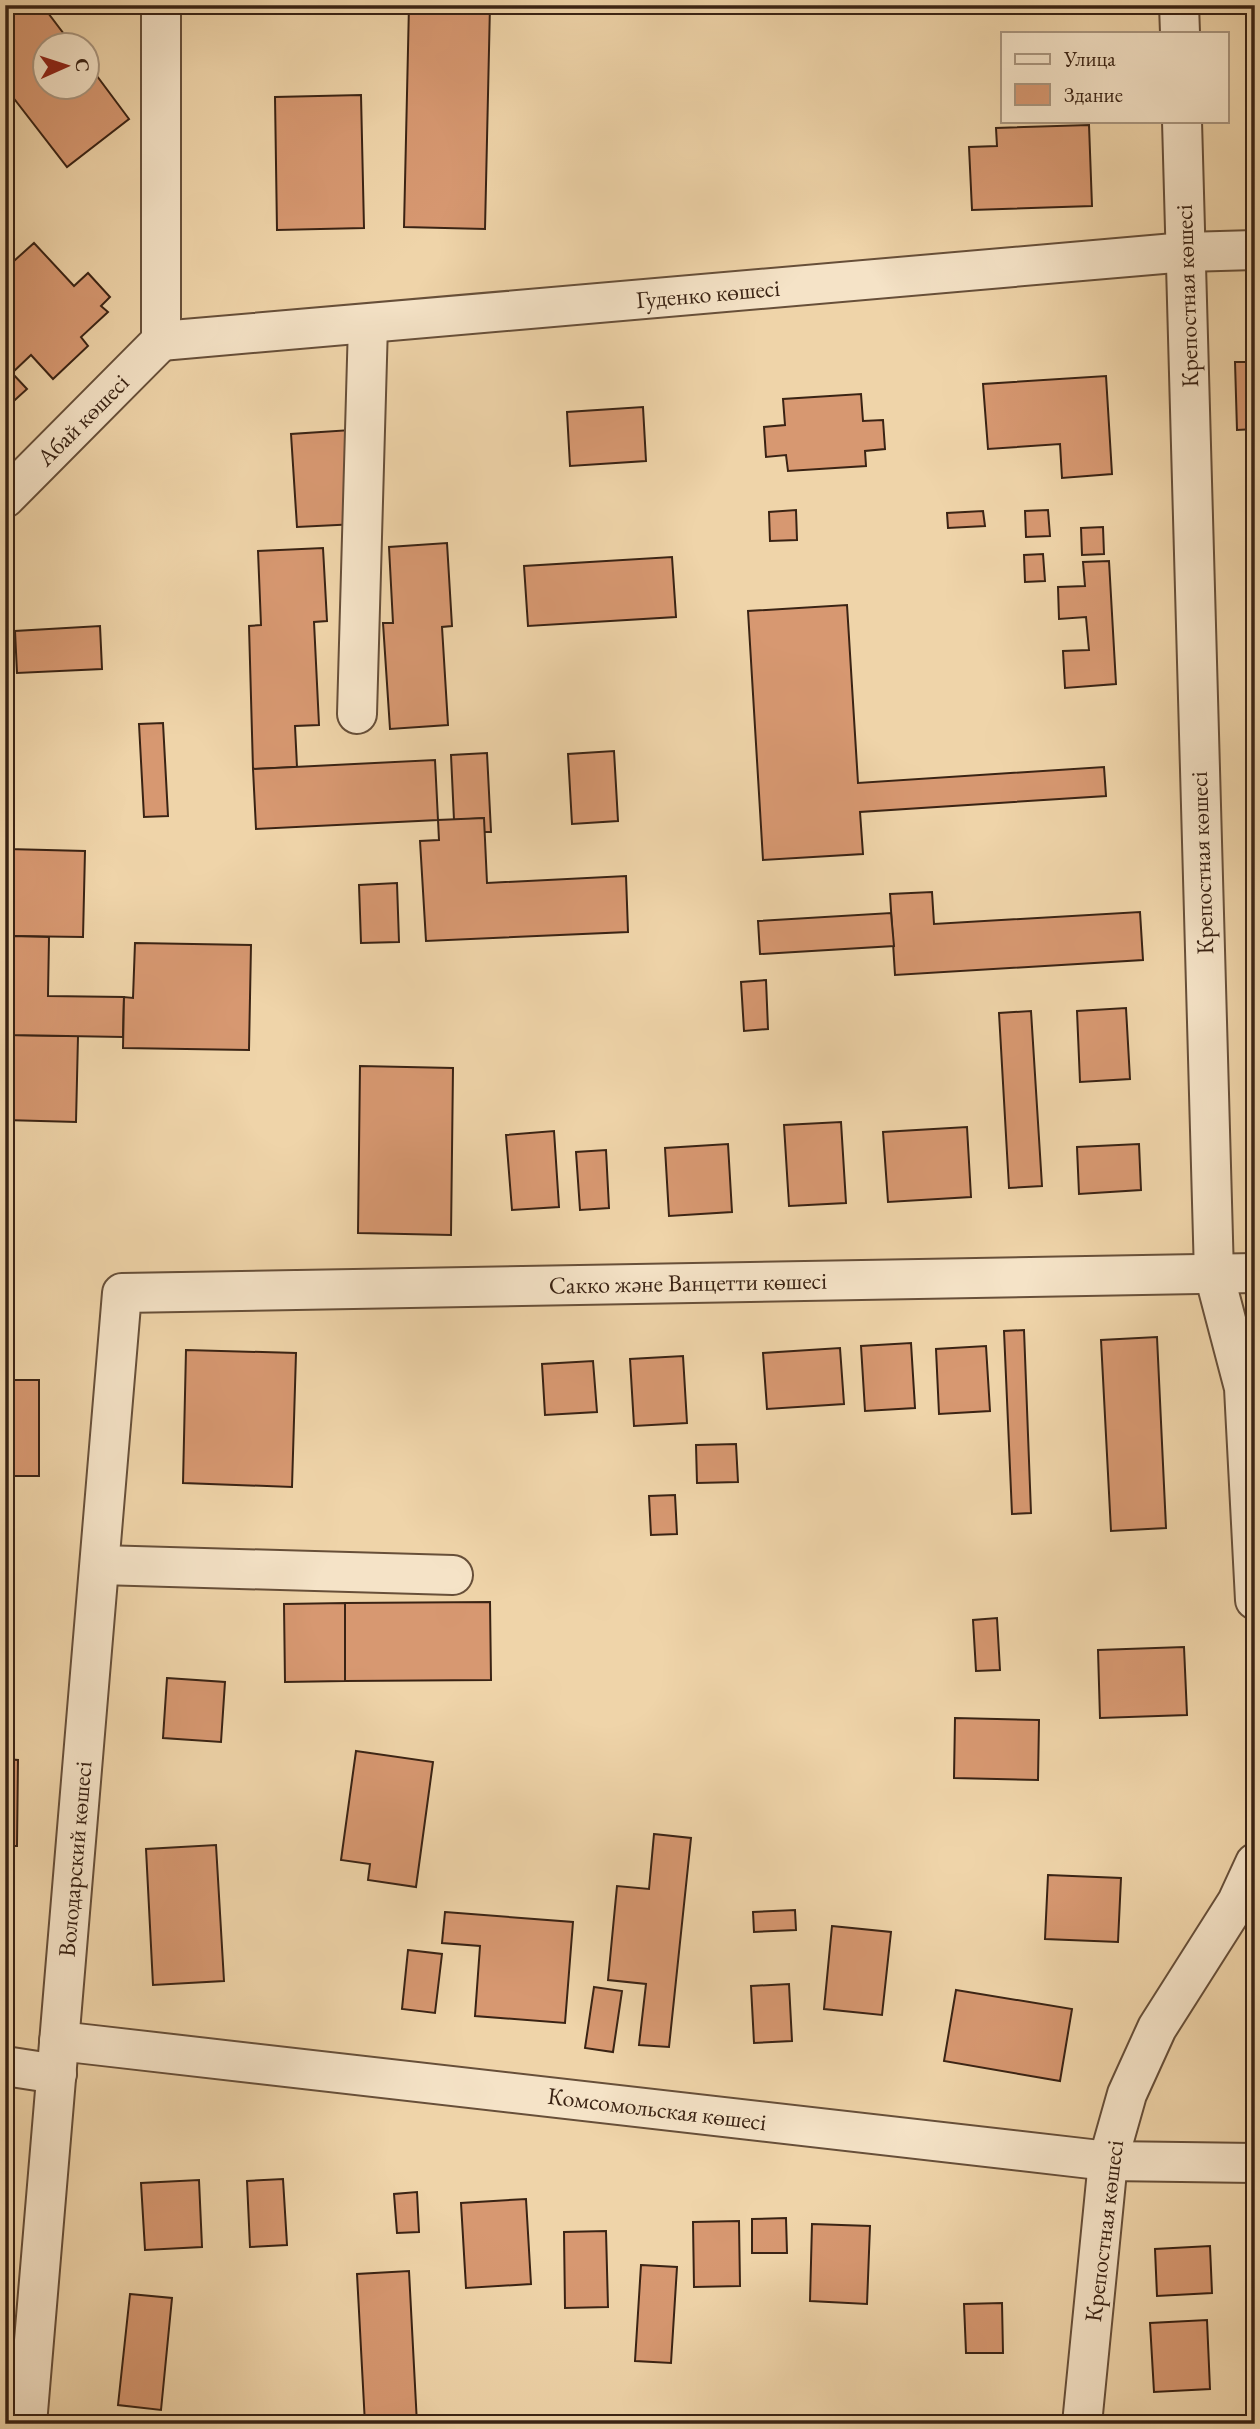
<svg xmlns="http://www.w3.org/2000/svg" width="1260" height="2429" font-family="'EB Garamond',serif">
<style>
.building{fill:#d79871;stroke:#3a2314;stroke-width:2}
.lines{fill:none;stroke-linecap:round;stroke-linejoin:round}
.minor-casing{stroke:#674f39;stroke-width:42}
.minor{stroke:#f5e3c7;stroke-width:38}
.labels{text-anchor:middle;stroke-width:5;stroke-linejoin:round;paint-order:stroke}
.street-label{font-size:24px;fill:#3a2314;stroke:#f5e3c7}
</style>
<rect width="100%" height="100%" fill="#efd4a9"/>
<filter id="stains"><feTurbulence type="fractalNoise" baseFrequency=".00286" numOctaves="4"/><feColorMatrix values="0 0 0 0 .2 0 0 0 0 .09 0 0 0 0 .02 0 0 0 .5 -.17"/></filter>
<radialGradient id="worn" r=".72"><stop offset=".6" stop-color="#630" stop-opacity="0"/><stop offset="1" stop-color="#630" stop-opacity=".3"/></radialGradient>
<g class="building">
<polygon points="5,5 42,5 73,46 46,46 46,88 88,88 88,64 129,119 67,167 5,87"/>
<polygon points="409,5 490,5 485,229 404,227"/>
<polygon points="361,95 364,228 277,230 275,97"/>
<polygon points="1089,125 1092,206 972,210 969,147 997,146 996,128"/>
<polygon points="34,243 74,286 88,273 110,297 101,306 108,312 81,337 88,346 53,379 31,355 12,373 27,389 5,409 5,285 11,279 5,273 5,269"/>
<polygon points="1235,362 1255,362 1255,429 1237,430"/>
<polygon points="1106,376 1112,474 1062,478 1060,444 988,449 983,384"/>
<polygon points="861,394 863,421 883,420 885,449 865,451 866,466 788,471 786,455 766,457 764,427 785,425 783,399"/>
<polygon points="643,407 646,461 570,466 567,412"/>
<polygon points="351,430 357,524 297,527 291,434"/>
<polygon points="796,510 797,540 770,541 769,512"/>
<polygon points="1048,510 1050,536 1026,537 1025,511"/>
<polygon points="983,511 985,526 948,528 947,513"/>
<polygon points="1103,527 1104,554 1082,555 1081,528"/>
<polygon points="447,543 452,626 442,627 448,725 390,729 383,623 393,623 389,547"/>
<polygon points="323,548 327,621 314,622 319,725 295,726 297,767 253,769 249,626 261,625 258,551"/>
<polygon points="1043,554 1045,581 1025,582 1024,555"/>
<polygon points="672,557 676,617 528,626 524,566"/>
<polygon points="1109,561 1116,684 1065,688 1063,651 1089,650 1086,617 1059,619 1058,587 1085,586 1083,562"/>
<polygon points="847,605 858,783 1104,767 1106,796 860,812 863,854 763,860 748,611"/>
<polygon points="100,626 102,669 17,673 15,631"/>
<polygon points="163,723 168,816 144,817 139,724"/>
<polygon points="614,751 618,821 572,824 568,754"/>
<polygon points="487,753 491,832 484,832 484,818 454,820 451,755"/>
<polygon points="435,760 438,820 256,829 253,769"/>
<polygon points="5,773 9,773 8,849 85,851 83,937 12,936 10,1035 78,1036 76,1122 5,1120"/>
<polygon points="484,818 487,883 626,876 628,932 426,941 420,841 439,840 438,820"/>
<polygon points="397,883 399,942 361,943 359,885"/>
<polygon points="932,892 934,924 1140,912 1143,960 895,975 890,894"/>
<polygon points="891,913 894,946 760,954 758,921"/>
<polygon points="12,936 49,937 48,996 124,997 123,1037 10,1035"/>
<polygon points="135,943 251,945 249,1050 123,1048 124,997 133,998"/>
<polygon points="766,980 768,1029 744,1031 741,982"/>
<polygon points="1126,1008 1130,1079 1080,1082 1077,1011"/>
<polygon points="1031,1011 1042,1186 1009,1188 999,1013"/>
<polygon points="360,1066 453,1068 451,1235 358,1233"/>
<polygon points="841,1122 846,1203 789,1206 784,1125"/>
<polygon points="967,1127 971,1197 888,1202 883,1132"/>
<polygon points="554,1131 559,1207 512,1210 506,1135"/>
<polygon points="728,1144 732,1212 669,1216 665,1148"/>
<polygon points="1139,1144 1141,1190 1079,1194 1077,1147"/>
<polygon points="606,1150 609,1208 580,1210 576,1152"/>
<polygon points="1024,1330 1031,1513 1012,1514 1004,1331"/>
<polygon points="1157,1337 1166,1528 1111,1531 1101,1340"/>
<polygon points="911,1343 915,1408 865,1411 861,1346"/>
<polygon points="986,1346 990,1411 939,1414 936,1349"/>
<polygon points="840,1348 844,1404 767,1409 763,1353"/>
<polygon points="186,1350 296,1353 292,1487 183,1483"/>
<polygon points="683,1356 687,1423 634,1426 630,1359"/>
<polygon points="593,1361 597,1412 545,1415 542,1364"/>
<rect x="5" y="1380" width="34" height="96"/>
<polygon points="736,1444 738,1482 697,1483 696,1445"/>
<polygon points="675,1495 677,1534 651,1535 649,1496"/>
<polygon points="490,1602 491,1680 345,1681 345,1603"/>
<polygon points="345,1603 345,1681 285,1682 284,1604"/>
<polygon points="997,1618 1000,1670 976,1671 973,1620"/>
<polygon points="1184,1647 1187,1715 1100,1718 1098,1650"/>
<polygon points="167,1678 225,1682 221,1742 163,1738"/>
<polygon points="955,1718 1039,1720 1038,1780 954,1778"/>
<polygon points="356,1751 433,1762 416,1887 368,1880 370,1864 341,1860"/>
<polygon points="5,1759 18,1760 17,1846 5,1846"/>
<polygon points="654,1834 691,1838 669,2047 639,2045 646,1984 608,1980 617,1886 649,1889"/>
<polygon points="216,1845 224,1981 153,1985 146,1849"/>
<polygon points="1048,1875 1121,1878 1118,1942 1045,1939"/>
<polygon points="795,1910 796,1930 754,1932 753,1912"/>
<polygon points="445,1912 573,1922 565,2023 475,2016 480,1946 442,1943"/>
<polygon points="832,1926 891,1932 882,2015 824,2009"/>
<polygon points="408,1950 442,1954 435,2013 402,2009"/>
<polygon points="789,1984 792,2041 754,2043 751,1986"/>
<polygon points="594,1987 622,1991 613,2052 585,2048"/>
<polygon points="956,1990 1072,2009 1060,2081 944,2061"/>
<polygon points="283,2179 287,2245 250,2247 247,2181"/>
<polygon points="199,2180 202,2247 145,2250 141,2183"/>
<polygon points="417,2192 419,2232 397,2233 394,2194"/>
<polygon points="526,2199 531,2284 466,2288 461,2203"/>
<polygon points="786,2218 787,2253 752,2253 752,2219"/>
<polygon points="739,2221 740,2286 694,2287 693,2222"/>
<polygon points="812,2224 870,2226 867,2304 810,2301"/>
<polygon points="606,2231 608,2307 565,2308 564,2232"/>
<polygon points="1210,2246 1212,2293 1157,2296 1155,2249"/>
<polygon points="641,2265 677,2267 671,2363 635,2361"/>
<polygon points="409,2271 417,2424 365,2424 357,2274"/>
<polygon points="130,2294 172,2298 161,2410 118,2405"/>
<polygon points="1002,2303 1003,2353 966,2353 964,2304"/>
<polygon points="1207,2320 1210,2389 1154,2392 1150,2323"/>
</g>
<g class="lines">
<g class="minor-casing">
<g id="minor">
<polyline points="161,5 161,341"/>
<polyline points="1179,5 1180,33"/>
<polyline points="1182,121 1214,1274 1244,1388 1255,1600"/>
<polyline points="161,341 1186,252 1255,250"/>
<polyline points="5,498 161,341"/>
<polyline points="357,714 368,324"/>
<polyline points="100,1565 453,1575"/>
<polyline points="59,2041 1108,2161 1255,2163"/>
<polyline points="5,2066 57,2074"/>
<polyline points="27,2424 122,1293 1255,1273"/>
<polyline points="1082,2424 1108,2161 1127,2094 1157,2028 1237,1902 1255,1863"/>
</g>
</g>
<use href="#minor" class="minor"/>
</g>
<g class="labels">
<g class="street-label">
<text transform="translate(708 294) rotate(-5)" y="8">Гуденко көшесі</text>
<text transform="translate(1187 296) rotate(-92)" y="8">Крепостная көшесі</text>
<text transform="translate(83 420) rotate(-45)" y="8">Абай көшесі</text>
<text transform="translate(1202 863) rotate(-92)" y="8">Крепостная көшесі</text>
<text transform="translate(688 1283) rotate(-1)" y="8">Сакко және Ванцетти көшесі</text>
<text transform="translate(75 1859) rotate(-85)" y="8">Володарский көшесі</text>
<text transform="translate(657 2109) rotate(7)" y="8">Комсомольская көшесі</text>
<text transform="translate(1104 2231) rotate(-83)" y="8">Крепостная көшесі</text>
</g>
</g>
<rect width="1260" height="2429" fill="none" stroke="#efd4a9" stroke-width="28"/>
<rect x="7" y="7" width="1246" height="2415" fill="none" stroke="#3a2314" stroke-width="3.5"/>
<rect x="14" y="14" width="1232" height="2401" fill="none" stroke="#3a2314" stroke-width="2"/>
<rect x="1001" y="32" width="228" height="91" fill="#f5e3c7" stroke="#aa967f" stroke-width="2"/>
<rect x="1015" y="54" width="35" height="10" fill="#f5e3c7" stroke="#aa967f" stroke-width="2"/>
<text x="1064" y="66" font-size="21" fill="#3a2314">Улица</text>
<rect x="1015" y="84" width="35" height="21" fill="#d79871" stroke="#aa967f" stroke-width="2"/>
<text x="1064" y="102" font-size="21" fill="#3a2314">Здание</text>
<g transform="translate(66 66) rotate(87)"><circle r="33" fill="#f5e3c7" stroke="#aa967f" stroke-width="2"/>
<path d="M0-5L12 26L0 18L-12 26Z" fill="#8f2418"/>
<text y="-10" font-size="19" font-weight="bold" text-anchor="middle" fill="#3a2314">С</text>
</g>
<rect width="100%" height="100%" filter="url(#stains)"/>
<rect width="100%" height="100%" fill="url(#worn)"/>
</svg>
